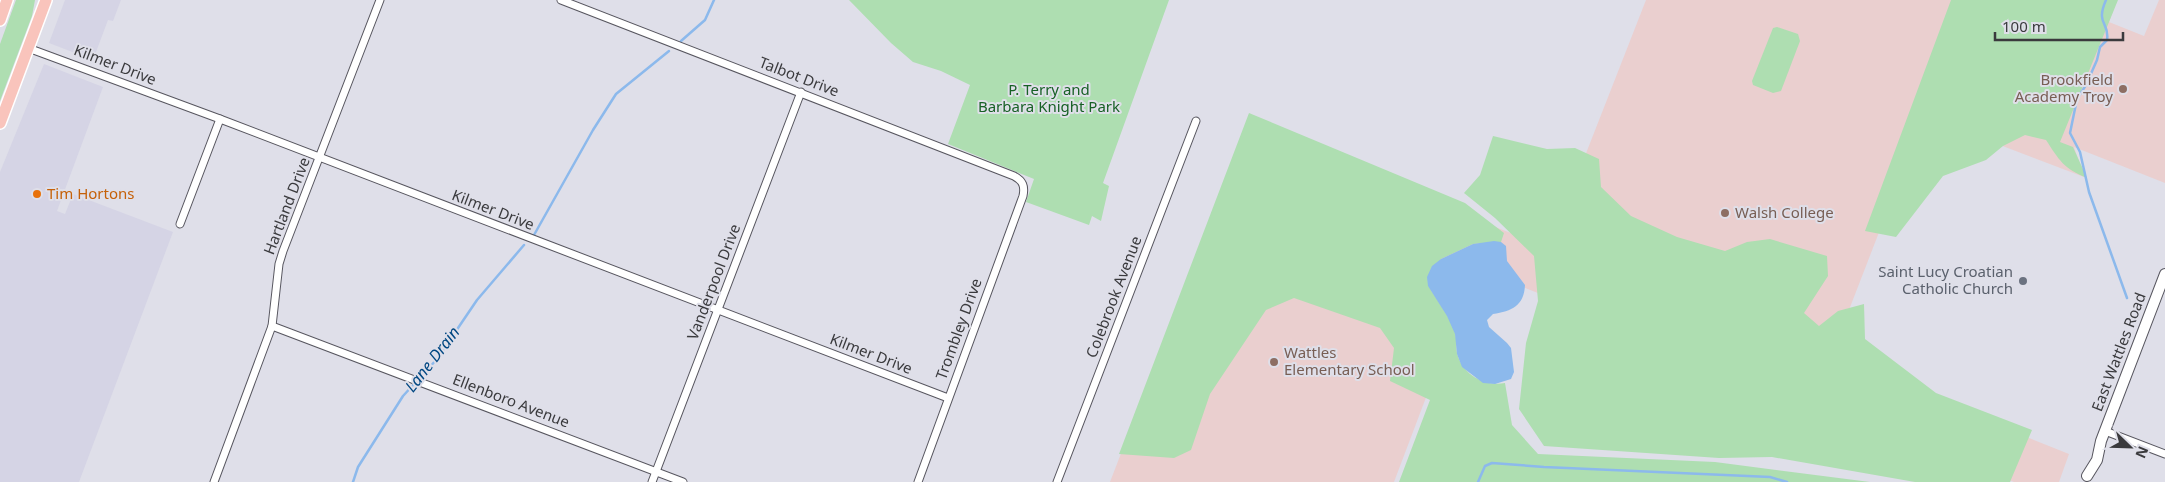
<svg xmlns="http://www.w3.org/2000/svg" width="2165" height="482" font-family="'Noto Sans',sans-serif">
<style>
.built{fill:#d5d4e5}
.education{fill:#eacfcf}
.green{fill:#aedeb1}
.water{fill:#8cb9ec}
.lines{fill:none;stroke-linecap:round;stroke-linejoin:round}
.stream{stroke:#8cb9ec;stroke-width:2.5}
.street-casing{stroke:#57565f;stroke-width:9}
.secondary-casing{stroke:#57565f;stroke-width:12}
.primary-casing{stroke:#fff;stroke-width:14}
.street{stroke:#fff;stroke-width:7}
.secondary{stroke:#fff;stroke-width:10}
.primary{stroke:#f9c4bc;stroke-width:11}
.education-dot{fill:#8d6e63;stroke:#dfdfe9;stroke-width:2}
.food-dot{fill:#e8710a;stroke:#dfdfe9;stroke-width:2}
.worship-dot{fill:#6b7280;stroke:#dfdfe9;stroke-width:2}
.labels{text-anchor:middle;stroke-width:4;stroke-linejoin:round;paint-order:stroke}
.street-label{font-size:15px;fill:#3a3a3d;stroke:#dfdfe9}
.education-label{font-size:15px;fill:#785e54;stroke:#dfdfe9;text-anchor:start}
.park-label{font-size:15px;fill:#176125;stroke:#dfdfe9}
.food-label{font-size:15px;fill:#c56008;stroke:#dfdfe9;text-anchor:start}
.worship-label{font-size:15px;fill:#5b616d;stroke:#dfdfe9;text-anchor:end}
.water-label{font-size:16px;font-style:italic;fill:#004782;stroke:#dfdfe9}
</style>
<rect width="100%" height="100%" fill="#dfdfe9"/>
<g class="built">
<polygon points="65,0 121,0 113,21 108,20 93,60 49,43"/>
<polygon points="44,64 103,87 57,211 65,214 73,194 173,232 79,482 0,482 0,172"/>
</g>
<polygon class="education" points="1646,0 2117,0 2109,22 2144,36 2159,0 2165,0 2165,183 2074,147 2084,177 1924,116 1830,359 2069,454 2059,482 2014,482 1475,268 1394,482 1110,482 1246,129 1549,248"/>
<g class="green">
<polygon points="16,0 35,0 32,16 0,101 0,44"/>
<polygon points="849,0 1169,0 1103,183 1109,186 1101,221 1092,216 1089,225 1026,202 1034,179 948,144 970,85 941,71 913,62 891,43"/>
<path d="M1951,0h167l-58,142 13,5 14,31c-23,-9 -28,-18 -41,-38l-21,-5 -22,11 -17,14 -43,16 -47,61 -31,-6z"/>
<polygon points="1777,27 1798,34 1800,41 1781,91 1773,93 1753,85 1752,81 1773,28"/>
<path d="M1249,113l216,90 39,30 -3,9 -28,2 -32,15 -13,26c9,16 22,31 27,48 2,7 1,13 2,20 5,21 27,34 48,30l7,42 26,29 177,8 155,20h-471l31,-82 -40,-19 4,-33 -14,-20 -86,-30 -28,12 -56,84 -19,56 -17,8 -55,-4z"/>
<polygon points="1493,136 1547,149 1575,148 1599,159 1601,187 1631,216 1677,237 1725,251 1747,242 1770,239 1827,256 1828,276 1804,313 1819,326 1838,311 1864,304 1865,339 1936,393 2032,430 2010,482 1915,482 1772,457 1719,458 1544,446 1519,409 1526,343 1538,301 1534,256 1495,218 1464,193 1480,175"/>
</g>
<path class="water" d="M1494,241l7,1 5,4 1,15 18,24c-1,21 -13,26 -32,29l-6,6 2,7 18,16 4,5 3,24 -3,7 -16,5 -12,-1 -21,-16 -5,-13 -2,-20 -8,-18 -19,-30 -1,-9 5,-11 9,-7 32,-15z"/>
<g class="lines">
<g class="stream">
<path d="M2106,0c-11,25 4,22 1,40l-7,7 -3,13 -11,25 -9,14 -7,34 10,19 9,40 38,106"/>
<polyline points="681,41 705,20 714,0"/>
<polyline points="534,235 593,130 616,94 669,51"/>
<polyline points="353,482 358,467 403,396 437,359 477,300 524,245"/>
<polyline points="1478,482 1485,466 1492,463 1544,467 1770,477 1787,482"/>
</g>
<g class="street-casing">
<g id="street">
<path d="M561,0l453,176c9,5 11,10 9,20l-105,286"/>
<polyline points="28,48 220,119 948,398"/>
<polyline points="180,224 220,119"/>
<polyline points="272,326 683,482"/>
<polyline points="2105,431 2165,454"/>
<polyline points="214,482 272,326 279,264 283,251 380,0"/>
<polyline points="652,482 801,92"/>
<polyline points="1057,482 1196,121"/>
</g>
</g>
<g class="secondary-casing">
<polyline id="secondary" points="2087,476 2097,460 2101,441 2165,274"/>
</g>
<g class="primary-casing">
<g id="primary">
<polyline points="0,20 7,0"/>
<polyline points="0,123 46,0"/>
</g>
</g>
<use href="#street" class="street"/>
<use href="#secondary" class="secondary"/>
<use href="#primary" class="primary"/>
</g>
<g class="education-dot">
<circle cx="2123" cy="89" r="5"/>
<circle cx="1725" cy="213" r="5"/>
<circle cx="1274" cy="362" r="5"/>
</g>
<circle class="food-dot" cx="37" cy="194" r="5"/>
<circle class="worship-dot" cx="2023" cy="281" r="5"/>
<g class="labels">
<g class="street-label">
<text transform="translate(115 65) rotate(21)" y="5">Kilmer Drive</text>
<text transform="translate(799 77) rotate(21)" y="5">Talbot Drive</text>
<text transform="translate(287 206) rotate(-69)" y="5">Hartland Drive</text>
<text transform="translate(493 210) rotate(21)" y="5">Kilmer Drive</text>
<text transform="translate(714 282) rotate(-69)" y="5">Vanderpool Drive</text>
<text transform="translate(1114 297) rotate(-69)" y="5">Colebrook Avenue</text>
<text transform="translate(959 329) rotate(-70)" y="5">Trombley Drive</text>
<text transform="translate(2119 352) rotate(-69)" y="5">East Wattles Road</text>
<text transform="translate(871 354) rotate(21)" y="5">Kilmer Drive</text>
<text transform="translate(511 401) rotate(21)" y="5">Ellenboro Avenue</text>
</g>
<g class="education-label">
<text x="2113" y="85" text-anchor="end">Brookfield<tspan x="2113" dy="17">Academy Troy</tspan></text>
<text x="1735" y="218">Walsh College</text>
<text x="1284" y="358">Wattles<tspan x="1284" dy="17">Elementary School</tspan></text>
</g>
<g class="park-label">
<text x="1049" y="95">P. Terry and<tspan x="1049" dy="17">Barbara Knight Park</tspan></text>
</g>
<g class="food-label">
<text x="47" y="199">Tim Hortons</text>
</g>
<g class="worship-label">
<text x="2013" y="277">Saint Lucy Croatian<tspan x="2013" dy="17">Catholic Church</tspan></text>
</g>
<g class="water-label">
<text transform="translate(432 359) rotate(-52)" y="6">Lane Drain</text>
</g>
</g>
<g transform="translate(2130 447) rotate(113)" stroke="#dfdfe9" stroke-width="4" paint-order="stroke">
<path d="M0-4L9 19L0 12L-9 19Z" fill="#3a3a3d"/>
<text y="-8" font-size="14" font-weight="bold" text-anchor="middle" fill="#3a3a3d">N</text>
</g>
<path d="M1995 32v8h128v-8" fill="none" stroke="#3a3a3d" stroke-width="2.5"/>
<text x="2002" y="32" font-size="15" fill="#3a3a3d" stroke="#dfdfe9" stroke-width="4" paint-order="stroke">100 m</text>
</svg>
